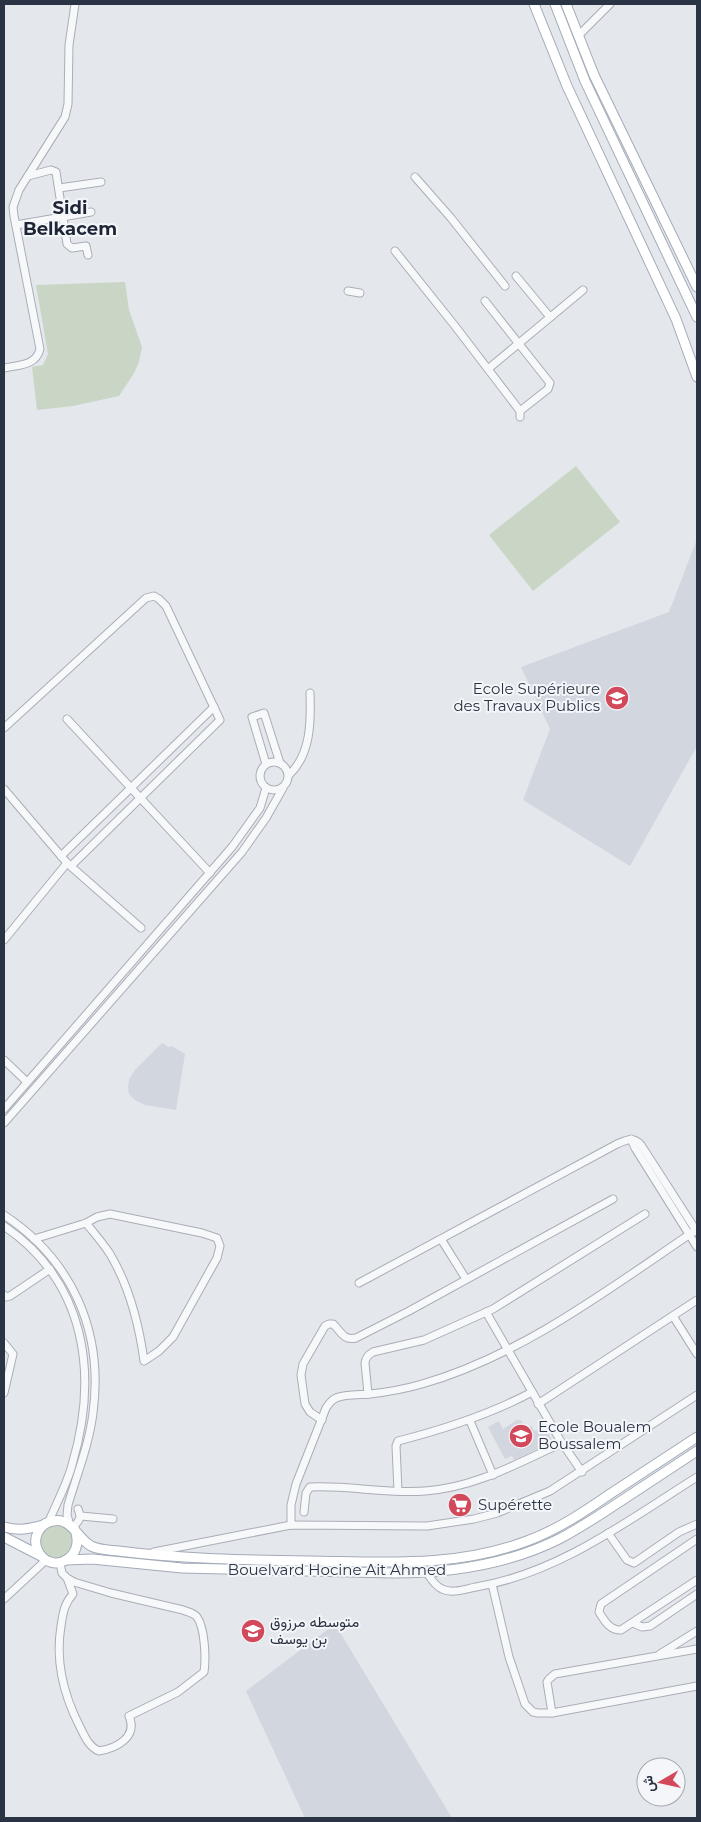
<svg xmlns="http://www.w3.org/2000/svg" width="701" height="1822" font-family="Montserrat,Vazirmatn,sans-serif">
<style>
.built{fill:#d2d6de}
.green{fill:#c9d6c5}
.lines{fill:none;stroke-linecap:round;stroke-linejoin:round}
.minor-casing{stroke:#a9aeb7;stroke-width:9}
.major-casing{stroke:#a3abb8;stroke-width:11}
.minor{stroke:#f7f8fa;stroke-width:7}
.major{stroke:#fff;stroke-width:9}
.labels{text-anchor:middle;stroke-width:4;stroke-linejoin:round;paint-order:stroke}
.poi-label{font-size:15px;fill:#2b3445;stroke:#f4f6f9;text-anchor:start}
.street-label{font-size:15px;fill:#2b3445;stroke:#f4f6f9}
.quarter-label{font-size:18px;font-weight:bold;fill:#1d2536;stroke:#f4f6f9}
</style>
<rect width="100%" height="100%" fill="#e4e7ec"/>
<g class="built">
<polygon points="697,539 697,746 630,866 523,800 550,729 521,667 669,612"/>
<polygon points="162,1043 169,1047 172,1046 185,1054 176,1110 145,1105 135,1100 129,1094 128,1088 129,1080 134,1071"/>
<polygon points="517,1420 521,1420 525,1428 532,1426 534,1431 544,1426 553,1442 514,1460 512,1456 505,1459 488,1427 499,1421 503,1429"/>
<polygon points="335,1624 452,1818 305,1818 246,1691"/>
</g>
<g class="green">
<polygon points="125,282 129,310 142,347 139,362 134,373 119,396 73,406 37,410 32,367 43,365 48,354 36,285"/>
<polygon points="576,466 620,522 533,591 489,535"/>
<circle cx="56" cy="1541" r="17"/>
</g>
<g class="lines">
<g class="minor-casing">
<g id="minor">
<polyline points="578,36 610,4"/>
<polyline points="28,176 51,170 56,172 67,244 72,248 86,246 88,255"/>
<polyline points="415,177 451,218 505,286"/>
<polyline points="59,188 101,182"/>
<polyline points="16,225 91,212"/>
<polyline points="395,251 455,326 520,411 520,417"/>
<polyline points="516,276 550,317"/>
<polyline points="348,291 360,293"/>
<polyline points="485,301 550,383 548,389 520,411"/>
<path d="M4,368c14,-3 32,-2 36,-19l-26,-133 -1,-9 6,-17 46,-73 3,-13 1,-59 6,-41"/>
<polyline points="488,369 583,290"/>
<polyline points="67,719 210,873"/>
<polyline points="4,728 146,598 154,596 159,599 166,606 220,720 71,866"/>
<circle cx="274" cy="776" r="14"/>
<polyline points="266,764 252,717 264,713 280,763"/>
<path d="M289,775c22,-21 22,-53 21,-82"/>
<polyline points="4,789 67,863 141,928"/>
<polyline points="61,856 214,707"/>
<polyline points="4,940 67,863"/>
<polyline points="4,1060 27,1082"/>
<polyline points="4,1109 232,847 260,808 266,788"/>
<polyline points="4,1123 242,852 266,818 283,788"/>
<polyline points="631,1139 635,1148 697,1247"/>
<path d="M4,1215c68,45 100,116 89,198 -4,32 -16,61 -25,92l-1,10 3,10"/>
<path d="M4,1226c82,56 95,148 68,239 -5,19 -15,37 -23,56"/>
<path d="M34,1239l52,-16 11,-6 13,-3 92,19 15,5 3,8 -3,12 -44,79 -14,14 -15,10c-5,-37 -15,-75 -34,-107 -7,-11 -16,-21 -24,-31"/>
<polyline points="441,1239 466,1279"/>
<path d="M359,1283l258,-139c10,-4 16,-8 24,1l56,87"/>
<polyline points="4,1295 6,1297 10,1296 50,1269"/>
<polyline points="486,1312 560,1440 582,1472"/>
<polyline points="673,1316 697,1354"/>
<polyline points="4,1343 13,1354 4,1393"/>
<path d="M368,1394l-3,-31c1,-6 3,-8 8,-11l51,-12 69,-31 152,-95"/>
<polyline points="538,1404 697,1300"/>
<path d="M322,1420l-12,-8 -5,-8 -4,-29 2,-11 22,-38 4,-2h4c8,7 10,17 23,14l53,-27 204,-112"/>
<polyline points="470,1421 493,1475"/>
<path d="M398,1491l-2,-45 2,-5c47,-12 91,-26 134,-49"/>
<path d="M304,1512l2,-19 4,-6c38,-2 77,7 115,4 49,-3 93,-28 137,-48"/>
<polyline points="81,1516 113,1519"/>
<path d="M291,1525v-20l5,-21 30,-76c3,-4 5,-8 10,-10 10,-4 24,-3 34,-4 18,-2 35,-5 52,-10 101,-29 188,-96 274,-154"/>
<path d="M72,1528c7,-7 10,-9 6,-19"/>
<polyline points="608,1533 627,1560 634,1563 679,1532 697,1524"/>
<path d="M697,1539l-96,65 -2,8c5,8 11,19 22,18l76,-50"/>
<polyline points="154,1552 291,1525 427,1526 474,1519 497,1513 550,1491 697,1395"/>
<path d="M60,1563l2,10 5,5 7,4 37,11 72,17c5,2 11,3 14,7 8,11 9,42 7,55l-26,20 -49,24c9,21 -12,32 -30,35 -10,-4 -14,-14 -19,-24 -16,-31 -25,-65 -19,-101 2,-13 3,-22 12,-32l-6,-16"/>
<path d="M427,1573c4,6 8,13 15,16 10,5 23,0 34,-2 83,-14 151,-66 221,-110"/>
<polyline points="492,1584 509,1657 525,1704 533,1712 538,1713 552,1713 697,1686"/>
<polyline points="4,1599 46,1560"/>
<polyline points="633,1623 642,1627 650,1626 697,1594"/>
<polyline points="660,1654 697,1631"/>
<polyline points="552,1713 547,1682 549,1679 555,1674 697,1649"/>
</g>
</g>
<g class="major-casing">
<g id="major">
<polyline points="534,4 567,86 676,319 697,377"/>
<polyline points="555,4 585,81 697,317"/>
<polyline points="566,4 594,75 697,287"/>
<path d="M4,1527c14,4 25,2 39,-2"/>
<path d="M75,1530c11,28 -24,46 -37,21 -3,-6 -3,-13 0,-19 3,-6 8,-10 15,-11 18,-4 24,17 38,25 8,4 18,4 27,5 64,8 128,9 192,10 75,1 145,7 217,-20 30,-11 57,-29 83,-47 29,-19 58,-38 87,-57"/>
<polyline points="4,1537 41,1556"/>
<path d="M66,1560l26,-1 90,9 211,5c58,0 114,-8 166,-34 23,-12 44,-26 65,-40 24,-16 49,-32 73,-48"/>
</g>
</g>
<use href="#minor" class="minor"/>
<use href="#major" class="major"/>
</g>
<defs>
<g id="university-disc" transform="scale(1.25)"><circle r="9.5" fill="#d1495b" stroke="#f4f6f9"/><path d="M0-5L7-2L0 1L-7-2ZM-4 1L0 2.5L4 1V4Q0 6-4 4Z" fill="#fff"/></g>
<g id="school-disc" transform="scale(1.25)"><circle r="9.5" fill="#d1495b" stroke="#f4f6f9"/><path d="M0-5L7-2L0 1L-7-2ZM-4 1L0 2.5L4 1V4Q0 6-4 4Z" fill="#fff"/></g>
<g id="supermarket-disc" transform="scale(1.25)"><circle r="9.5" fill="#d1495b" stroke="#f4f6f9"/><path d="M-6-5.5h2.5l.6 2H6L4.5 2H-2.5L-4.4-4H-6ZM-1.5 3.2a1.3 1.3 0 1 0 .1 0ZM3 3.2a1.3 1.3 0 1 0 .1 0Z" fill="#fff"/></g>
</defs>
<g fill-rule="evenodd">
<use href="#university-disc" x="617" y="698"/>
<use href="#school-disc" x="521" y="1436"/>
<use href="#supermarket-disc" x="460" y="1505"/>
<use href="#school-disc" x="253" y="1631"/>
</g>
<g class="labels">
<g class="poi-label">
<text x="600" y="694" text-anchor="end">Ecole Supérieure<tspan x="600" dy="17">des Travaux Publics</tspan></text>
<text x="538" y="1432">Ecole Boualem<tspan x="538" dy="17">Boussalem</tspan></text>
<text x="478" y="1510">Supérette</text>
<text x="270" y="1627">متوسطه مرزوق<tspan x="270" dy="17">بن يوسف</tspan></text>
</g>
<g class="street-label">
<text x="337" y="1575">Bouelvard Hocine Ait Ahmed</text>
</g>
<g class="quarter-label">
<text x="70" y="214">Sidi<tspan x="70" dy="21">Belkacem</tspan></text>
</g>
</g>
<rect width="701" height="1822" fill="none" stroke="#2b3445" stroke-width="10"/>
<g transform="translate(661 1782) rotate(261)"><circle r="24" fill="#f4f6f9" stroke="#a4a8b1"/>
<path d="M0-4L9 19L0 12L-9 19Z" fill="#d1495b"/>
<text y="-8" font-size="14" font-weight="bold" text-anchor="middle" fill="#2b3445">ش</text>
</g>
</svg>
